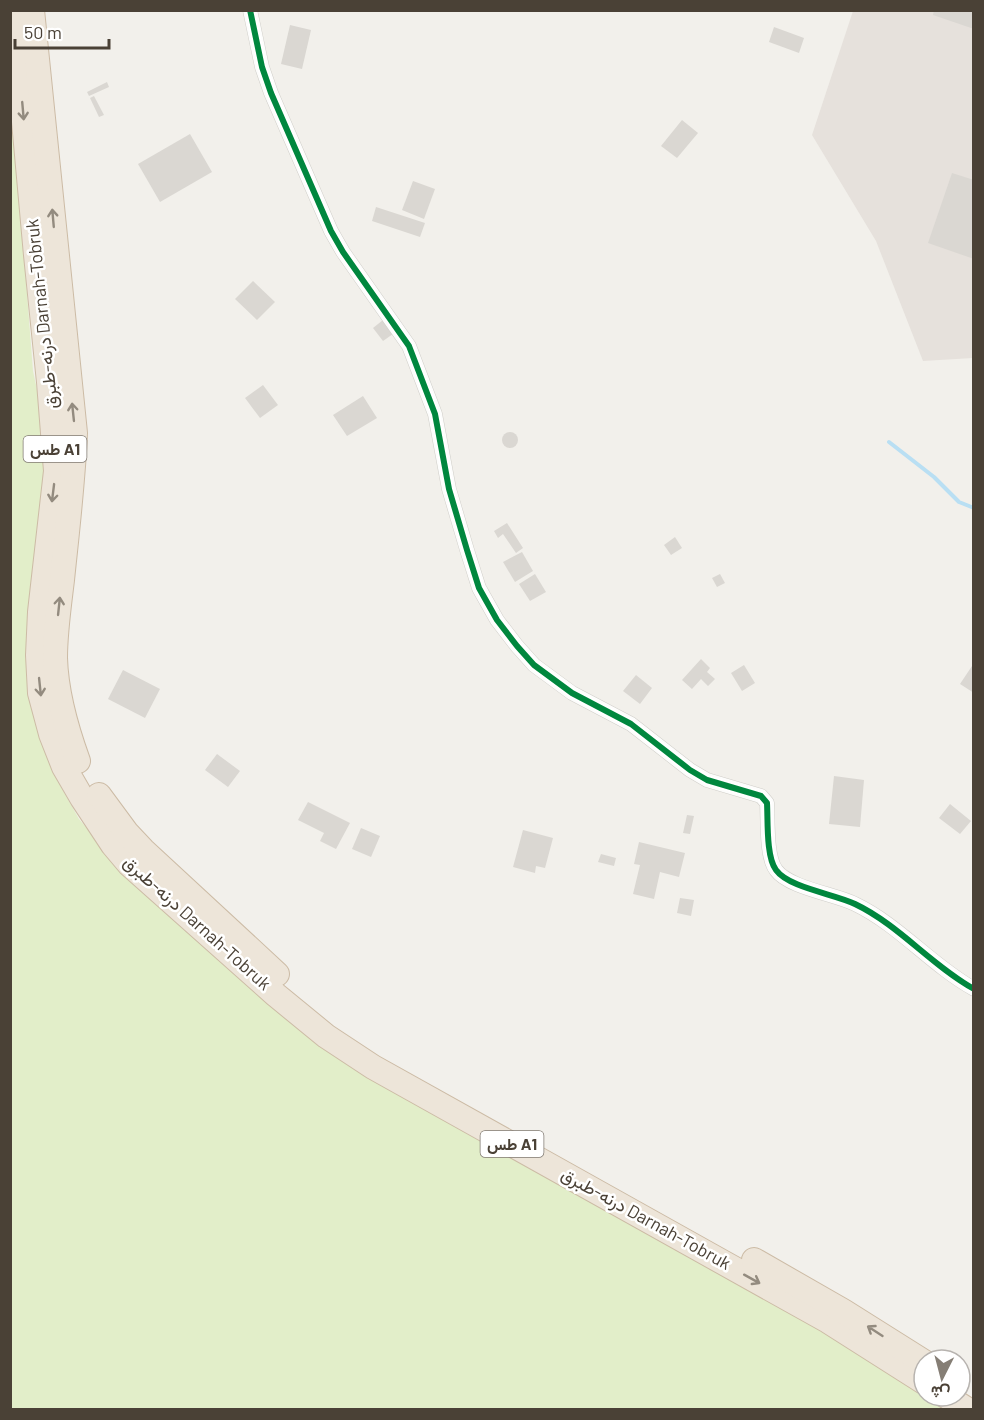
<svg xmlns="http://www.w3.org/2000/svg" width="984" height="1420" font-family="Barlow,Vazirmatn,sans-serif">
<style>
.industrial{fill:#e6e1dc}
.green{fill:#e2eec9}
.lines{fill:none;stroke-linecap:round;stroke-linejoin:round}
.stream{stroke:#b9dff3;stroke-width:4}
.building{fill:#dad7d2}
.street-casing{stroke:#d0cec9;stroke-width:15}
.highway-casing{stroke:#ccbba5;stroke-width:26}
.street{stroke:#fdfdfc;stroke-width:14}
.highway{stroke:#ede5d9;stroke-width:24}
.cycleway-casing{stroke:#fff;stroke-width:10}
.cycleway{stroke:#00873e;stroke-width:6}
.oneway{stroke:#938b7f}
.labels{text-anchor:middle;stroke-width:5;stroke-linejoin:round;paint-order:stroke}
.shield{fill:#fff;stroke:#807a72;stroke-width:1.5}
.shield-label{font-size:16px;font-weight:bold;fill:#4a4136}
.street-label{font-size:18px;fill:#4a4136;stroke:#fff}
</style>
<rect width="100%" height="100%" fill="#f2f0eb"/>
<polygon class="industrial" points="853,11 973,11 973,358 923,361 876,241 812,135"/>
<polygon class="green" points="10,74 33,371 47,436 35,711 52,771 79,819 111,857 280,1003 924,1388 924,1396 937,1396 958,1409 11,1409"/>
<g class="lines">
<polyline class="stream" points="889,442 934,477 959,502 974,508"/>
</g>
<g class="building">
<polygon points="934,10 974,10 974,29 933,15"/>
<polygon points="290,25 311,30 302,69 281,64"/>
<polygon points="774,27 804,38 799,53 769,42"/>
<polygon points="107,82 109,87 89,96 87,92"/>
<polygon points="94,96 104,115 99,117 90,98"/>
<polygon points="682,120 698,133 677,158 661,146"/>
<polygon points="190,134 212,172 160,202 138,164"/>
<polygon points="952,173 974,180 974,259 928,243"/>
<polygon points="413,181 435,189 424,219 402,210"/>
<polygon points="376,207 425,223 420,237 372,221"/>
<polygon points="253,281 275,302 257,320 235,299"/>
<polygon points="383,320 393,334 383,341 373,328"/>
<polygon points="263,385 278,405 260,418 245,398"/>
<polygon points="363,396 377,418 347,436 333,415"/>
<circle cx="510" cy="440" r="8"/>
<polygon points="507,523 523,548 516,553 503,534 498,538 494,531"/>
<polygon points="675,537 682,548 671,555 664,545"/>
<polygon points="522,552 533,571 515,582 503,562"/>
<polygon points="535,574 546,592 530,601 519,584"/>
<polygon points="720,574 725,583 717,587 712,578"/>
<polygon points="701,659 710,668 707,672 715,679 708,686 701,679 692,689 682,680"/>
<polygon points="974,663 974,693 960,684"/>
<polygon points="744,665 755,683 742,691 731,673"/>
<polygon points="123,670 160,689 145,718 108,699"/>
<polygon points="636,675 652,688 640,704 623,691"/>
<polygon points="217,754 240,771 228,787 205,770"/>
<polygon points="834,776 864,780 860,827 829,824"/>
<polygon points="308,802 350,823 336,849 320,841 324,833 298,820"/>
<polygon points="950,804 971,821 960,834 939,818"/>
<polygon points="687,815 694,816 690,834 683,833"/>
<polygon points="361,828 380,836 371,857 352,849"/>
<polygon points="523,830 553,838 545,868 536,866 535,873 513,867"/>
<polygon points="639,842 685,853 679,877 660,872 654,899 633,894 640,865 634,864"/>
<polygon points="601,854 616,858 614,866 598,862"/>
<polygon points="680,898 694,900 691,916 677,913"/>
</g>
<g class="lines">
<g class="street-casing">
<path id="street" d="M250,10l12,57 9,26 60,138 12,21 66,94 26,68 14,75 18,61 12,38 18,32 20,26 17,19 38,28 59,31 59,46 17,10 54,16 6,7c1,17 -1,54 9,67 13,18 59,24 79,34 44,21 76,61 119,85"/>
</g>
<g class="highway-casing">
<g id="highway">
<polyline points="14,10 36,255 49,382 56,471 40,612 38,655 40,693 51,734 64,767 82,798 113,845 129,864 276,995 326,1036 373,1067 828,1321 924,1382"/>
<path d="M32,10l43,423c-2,49 -8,98 -13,147 -3,25 -7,52 -7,78 1,34 11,70 23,103"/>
<polyline points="99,795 127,833 143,850 277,974"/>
<polyline points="754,1260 843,1311 924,1362"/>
<polyline points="946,1396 968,1410"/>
</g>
</g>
<use href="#street" class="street"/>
<use href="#highway" class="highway"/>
<g class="cycleway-casing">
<path id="cycleway" d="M250,10l12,57 9,26 60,138 12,21 66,94 26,68 14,75 18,61 12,38 18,32 20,26 17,19 38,28 59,31 59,46 17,10 54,16 6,7c1,17 -1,54 9,67 13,18 59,24 79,34 44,21 76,61 119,85"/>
</g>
<use href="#cycleway" class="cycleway"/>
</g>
<defs><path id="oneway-shaft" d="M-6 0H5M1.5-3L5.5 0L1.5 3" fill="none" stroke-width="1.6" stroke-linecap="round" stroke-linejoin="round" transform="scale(1.5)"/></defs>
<g class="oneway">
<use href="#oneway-shaft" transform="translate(23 111) rotate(85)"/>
<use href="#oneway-shaft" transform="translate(53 218) rotate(-95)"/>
<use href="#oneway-shaft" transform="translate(73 412) rotate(-96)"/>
<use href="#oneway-shaft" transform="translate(53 493) rotate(97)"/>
<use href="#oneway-shaft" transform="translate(59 606) rotate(-84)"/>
<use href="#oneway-shaft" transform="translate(40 687) rotate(84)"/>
<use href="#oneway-shaft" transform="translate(752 1279) rotate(29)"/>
<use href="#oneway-shaft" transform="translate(875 1331) rotate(-147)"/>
</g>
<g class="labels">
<g class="shield">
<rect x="23.5" y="436" width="63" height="26" rx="4.5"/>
<rect x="480.5" y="1131" width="63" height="26" rx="4.5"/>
</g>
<g class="shield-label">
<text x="55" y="455">طس A1</text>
<text x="512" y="1150">طس A1</text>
</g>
<g class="street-label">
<text transform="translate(42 314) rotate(-96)" y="6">درنه-طبرق Darnah-Tobruk</text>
<text transform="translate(197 923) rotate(42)" y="6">درنه-طبرق Darnah-Tobruk</text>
<text transform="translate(646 1219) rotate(29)" y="6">درنه-طبرق Darnah-Tobruk</text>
</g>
</g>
<rect width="984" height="1420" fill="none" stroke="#4a4136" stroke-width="24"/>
<g transform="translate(942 1378) rotate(186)"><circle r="28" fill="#ffffff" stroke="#b7b3af" stroke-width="1.5"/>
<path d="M0-4.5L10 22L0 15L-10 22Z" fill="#857e75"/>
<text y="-9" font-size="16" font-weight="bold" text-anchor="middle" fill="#4a4136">ش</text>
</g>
<path d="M15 39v9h94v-9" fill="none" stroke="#4a4136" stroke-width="3"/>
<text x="24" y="39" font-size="18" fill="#4a4136" stroke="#ffffff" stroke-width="4.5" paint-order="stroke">50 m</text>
</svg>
